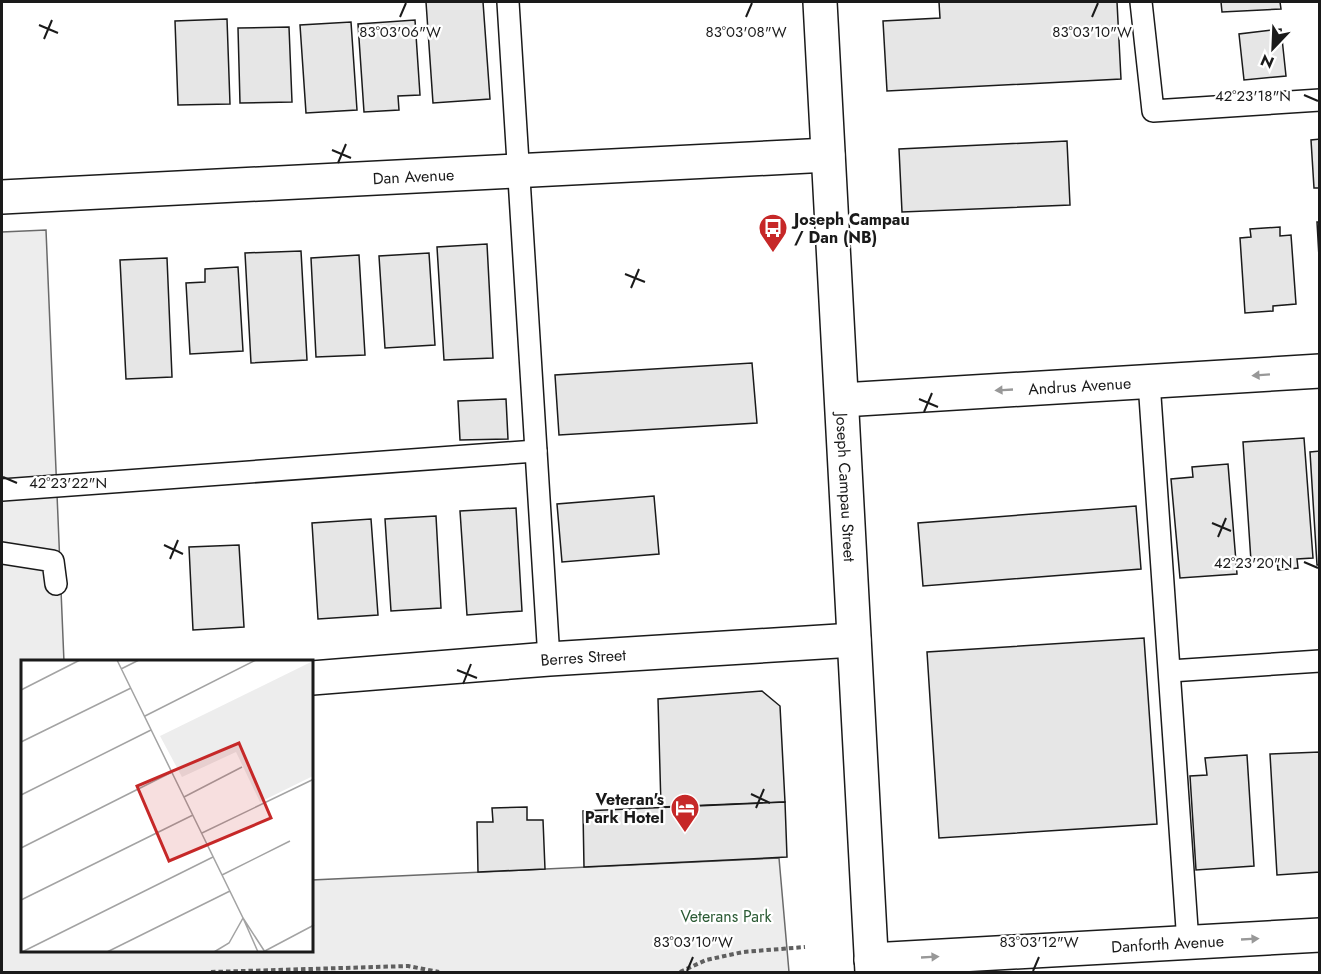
<svg xmlns="http://www.w3.org/2000/svg" width="1321" height="974" font-family="Jost,sans-serif">
<style>
.built{fill:#ededed;stroke:#6a6a6a;stroke-width:1.5}
.building{fill:#e6e6e6;stroke:#1a1a1a;stroke-width:1.5}
.lines{fill:none;stroke-linecap:round;stroke-linejoin:round}
.lane-casing{stroke:#1a1a1a;stroke-width:24}
.street-casing{stroke:#1a1a1a;stroke-width:36}
.secondary-casing{stroke:#1a1a1a;stroke-width:36}
.path{stroke:#5f5f5f;stroke-width:4;stroke-dasharray:4.5 3;stroke-linecap:butt}
.lane{stroke:#fff;stroke-width:21}
.street{stroke:#fff;stroke-width:33}
.secondary{stroke:#fff;stroke-width:33}
.oneway{fill:#989898}
.ticks{fill:none;stroke:#1a1a1a;stroke-width:2}
.labels{text-anchor:middle;stroke-width:4.5;stroke-linejoin:round;paint-order:stroke}
.street-label{font-size:16px;fill:#1a1a1a;stroke:#fff}
.poi-label{font-size:16px;font-weight:bold;fill:#1a1a1a;stroke:#fff;text-anchor:start}
.park-label{font-size:16px;fill:#2b5a34;stroke:#fff}
.inset-road{fill:none;stroke:#a3a3a3;stroke-width:1.5}
.view{fill:#c62828;fill-opacity:0.15;stroke:#c62828;stroke-width:3}
.inset-edge{fill:none;stroke:#1a1a1a;stroke-width:3}
.ticks-label{font-size:15px;text-anchor:middle;fill:#1a1a1a;stroke:#fff;stroke-width:4.5;stroke-linejoin:round;paint-order:stroke}
</style>
<rect width="100%" height="100%" fill="#fff"/>
<polygon class="built" points="46,230 64,662 22,662 22,952 312,952 312,880 779,858 789,972 2,972 2,232"/>
<g class="building">
<polygon points="426,2 483,2 490,99 433,103"/>
<polygon points="939,2 1117,2 1121,79 887,91 883,21 940,18"/>
<polygon points="1221,2 1280,2 1281,9 1222,12"/>
<polygon points="227,19 230,104 178,105 175,21"/>
<polygon points="415,20 420,95 398,96 399,110 364,112 358,24"/>
<polygon points="351,22 357,110 306,113 300,25"/>
<polygon points="289,27 292,102 240,103 238,28"/>
<polygon points="1281,29 1286,76 1244,80 1239,34"/>
<polygon points="1320,139 1320,188 1314,188 1311,140"/>
<polygon points="1067,141 1070,205 902,212 899,149"/>
<polygon points="1317,222 1320,222 1320,275"/>
<polygon points="1280,227 1280,236 1291,235 1296,304 1273,306 1273,311 1245,313 1240,238 1251,237 1250,229"/>
<polygon points="487,244 493,358 444,360 437,247"/>
<polygon points="301,251 307,360 251,363 245,253"/>
<polygon points="429,253 435,345 385,348 379,256"/>
<polygon points="359,255 365,355 316,357 311,258"/>
<polygon points="167,258 172,377 126,379 120,260"/>
<polygon points="238,267 243,351 190,354 186,283 205,282 205,269"/>
<polygon points="752,363 757,423 559,435 555,375"/>
<polygon points="506,399 508,439 460,440 458,401"/>
<polygon points="1304,438 1313,558 1297,559 1298,568 1278,570 1277,559 1251,561 1243,442"/>
<polygon points="1320,451 1320,565 1317,565 1310,452"/>
<polygon points="1228,464 1237,574 1180,578 1171,479 1193,477 1192,467"/>
<polygon points="654,496 659,554 562,562 557,504"/>
<polygon points="1136,506 1141,569 923,586 918,523"/>
<polygon points="516,508 522,611 467,615 460,511"/>
<polygon points="436,516 441,608 391,611 385,519"/>
<polygon points="371,519 378,615 318,619 312,523"/>
<polygon points="239,545 244,627 193,630 189,547"/>
<polygon points="1144,638 1157,824 939,838 927,652"/>
<polygon points="762,691 780,706 785,802 661,807 658,699"/>
<polygon points="1320,752 1320,872 1277,875 1270,754"/>
<polygon points="1247,755 1254,866 1196,870 1190,776 1207,775 1205,758"/>
<polygon points="785,802 787,857 584,867 583,811"/>
<polygon points="527,807 527,820 543,820 545,869 478,872 477,822 493,822 492,808"/>
</g>
<g class="lines">
<g class="lane-casing">
<g id="lane">
<polyline points="508,2 549,659"/>
<polyline points="1141,2 1153,111 1320,100"/>
<polyline points="1149,382 1188,943"/>
<polyline points="2,490 536,451"/>
<polyline points="2,553 53,561 56,584"/>
<polyline points="1170,671 1320,661"/>
</g>
</g>
<g class="street-casing">
<g id="street">
<path id="s1" d="M2,197l826,-42"/>
<path id="s2" d="M842,400l478,-29"/>
<path id="s3" d="M312,678l237,-19 305,-19"/>
<path id="s4" d="M871,960l449,-25"/>
</g>
</g>
<g class="secondary-casing">
<g id="secondary">
<path id="s5" d="M820,2l52,970"/>
</g>
</g>
<g class="path">
<polyline points="211,972 408,966 439,972"/>
<polyline points="680,972 706,960 743,952 805,947"/>
</g>
<use href="#lane" class="lane"/>
<use href="#street" class="street"/>
<use href="#secondary" class="secondary"/>
</g>
<defs><path id="oneway-solid" d="M-6-.8H1V-3.2L6.5 0L1 3.2V.8H-6Z" transform="scale(1.5)"/></defs>
<g class="oneway">
<use href="#oneway-solid" transform="translate(1261 375) rotate(176)"/>
<use href="#oneway-solid" transform="translate(1004 390) rotate(177)"/>
<use href="#oneway-solid" transform="translate(1250 939) rotate(-3)"/>
<use href="#oneway-solid" transform="translate(930 957) rotate(-3)"/>
</g>
<path class="ticks" d="M400,17l6,-14M746,17l6,-14M1092,17l6,-14M39,25l19,8M44,39l8,-19M1304,95l14,6M332,150l19,8M338,163l8,-19M625,274l20,8M631,288l8,-19M919,399l19,8M924,412l8,-19M3,477l14,6M1212,523l19,8M1218,537l8,-19M164,545l19,9M170,559l8,-19M1304,562l14,6M457,670l20,8M463,684l8,-20M751,794l19,9M756,808l8,-19M687,971l6,-14M1033,971l6,-14"/>
<defs>
<g id="bus-pin" transform="scale(1.5)"><path d="M0 17L-7.5 6A9.5 9.5 0 1 1 7.5 6Z" fill="#c62828" stroke="#fff"/><path d="M-5-6H5V4H4V6H2V4H-2V6H-4V4H-5ZM-3.5-4V0h7V-4ZM-3.5 1.2v1.5H-2V1.2ZM2 1.2v1.5H3.5V1.2Z" fill="#fff"/></g>
<g id="hotel-pin" transform="scale(1.5)"><path d="M0 17L-7.5 6A9.5 9.5 0 1 1 7.5 6Z" fill="#c62828" stroke="#fff"/><path d="M-6-4.5h1.5V1H6V5H4.5V3h-9V5H-6ZM-4 0a1.8 1.8 0 1 1 3.6 0ZM.5 0V-2.5h3Q6-2.5 6 0Z" fill="#fff"/></g>
</defs>
<g fill-rule="evenodd">
<use href="#bus-pin" x="773" y="228"/>
<use href="#hotel-pin" x="685" y="808"/>
</g>
<g class="labels">
<g class="street-label">
<text dy="6" stroke="none"><textPath href="#s1" startOffset="412">Dan Avenue</textPath></text>
<text dy="6" stroke="none"><textPath href="#s2" startOffset="238">Andrus Avenue</textPath></text>
<text dy="6" stroke="none"><textPath href="#s5" startOffset="486">Joseph Campau Street</textPath></text>
<text dy="6" stroke="none"><textPath href="#s3" startOffset="272">Berres Street</textPath></text>
<text dy="6" stroke="none"><textPath href="#s4" startOffset="297">Danforth Avenue</textPath></text>
</g>
<g class="poi-label">
<text x="794" y="225">Joseph Campau<tspan x="794" dy="18">/ Dan (NB)</tspan></text>
<text x="664" y="805" text-anchor="end">Veteran's<tspan x="664" dy="18">Park Hotel</tspan></text>
</g>
<g class="park-label">
<text x="726" y="922">Veterans Park</text>
</g>
</g>
<g transform="translate(21 660)">
<rect width="292" height="292" fill="#fff"/>
<path d="M292,1v115l-53,26 -24,-50 -54,25 -22,-41z" fill="#ededed"/>
<path class="inset-road" d="M96,0l126,258 -14,25 -15,9M100,9l18,-9M0,30l59,-30M124,56l111,-56M0,82l110,-54M0,135l130,-65M163,137l58,-30M181,173l112,-54M0,188l151,-76M201,215l68,-34M0,240l172,-85M1,292l191,-95M86,292l123,-61M237,292l-15,-34 22,34M242,292l51,-27"/>
<path class="view" d="M218,83l32,75 -102,43 -32,-75z"/>
<rect width="292" height="292" class="inset-edge"/>
</g>
<g class="ticks-label">
<text x="746" y="37">83°03'08"W</text>
<text x="400" y="37">83°03'06"W</text>
<text x="1092" y="37">83°03'10"W</text>
<text x="1253" y="101">42°23'18"N</text>
<text x="68" y="488">42°23'22"N</text>
<text x="1253" y="568">42°23'20"N</text>
<text x="693" y="947">83°03'10"W</text>
<text x="1039" y="947">83°03'12"W</text>
</g>
<rect width="1321" height="974" fill="none" stroke="#1a1a1a" stroke-width="6"/>
<g transform="translate(1273 48) rotate(203)" stroke="#ffffff" stroke-width="4.5" paint-order="stroke">
<path d="M0-4.5L10 22L0 15L-10 22Z" fill="#1a1a1a"/>
<text y="-9" font-size="16" font-weight="bold" text-anchor="middle" fill="#1a1a1a">N</text>
</g>
</svg>
